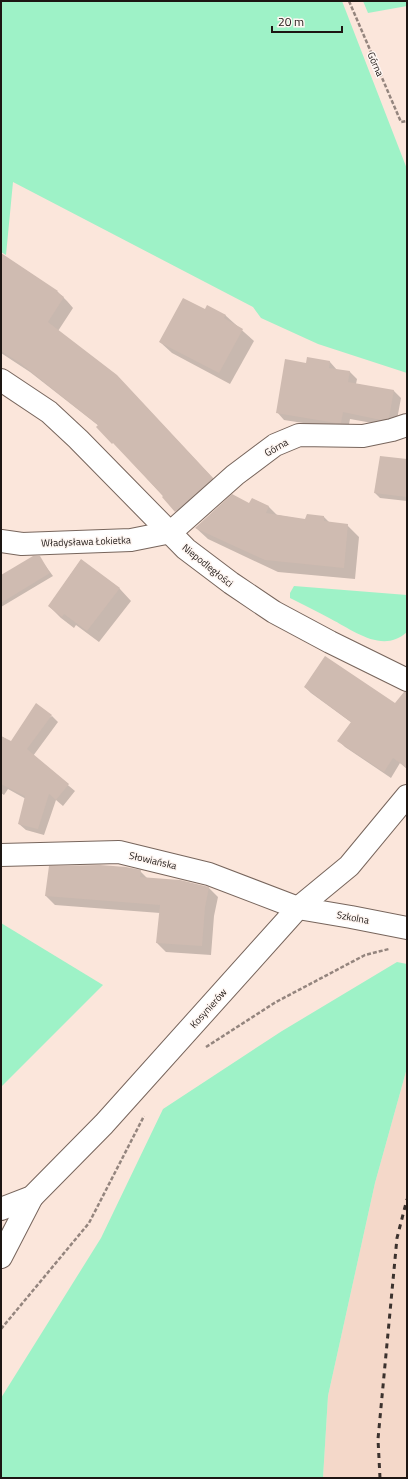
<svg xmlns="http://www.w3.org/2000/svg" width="408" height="1479" font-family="'Titillium Web',sans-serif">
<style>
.built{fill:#f4d8c9}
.green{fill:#9ef2c7}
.shadow{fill:#0003}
.building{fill:#cfbbb1}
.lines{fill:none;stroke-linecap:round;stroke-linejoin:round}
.minor-casing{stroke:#77655c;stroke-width:24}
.major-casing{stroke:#77655c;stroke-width:24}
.path{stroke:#94857e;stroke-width:2.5;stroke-dasharray:4 2;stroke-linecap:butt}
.minor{stroke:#fff;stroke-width:22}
.major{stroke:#fff;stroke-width:22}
.rail{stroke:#3b322e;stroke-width:3;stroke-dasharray:5 5;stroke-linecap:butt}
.labels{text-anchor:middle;stroke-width:3;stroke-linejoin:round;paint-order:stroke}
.street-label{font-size:10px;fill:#1d1613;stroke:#fef6f2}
</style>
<rect width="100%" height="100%" fill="#fbe6db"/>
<polygon class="built" points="407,1068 407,1478 323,1478 328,1396 375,1183"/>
<g class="green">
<polygon points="1,1 342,1 407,169 407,373 318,344 261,318 253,307 13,182 6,255 1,252"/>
<polygon points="363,1 407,1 407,6 368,13"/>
<path d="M294,586l113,9v37c-24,22 -53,-1 -76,-13 -13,-7 -27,-14 -41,-21v-5z"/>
<polygon points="1,923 103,985 1,1087"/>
<polygon points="397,962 407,964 407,1068 375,1183 328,1396 323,1478 1,1478 1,1398 101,1238 163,1109 282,1031"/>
</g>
<g class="shadow">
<polygon points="6,257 58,292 67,301 73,308 58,331 126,386 222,488 185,520 99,426 30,372 1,353 1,270"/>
<polygon points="205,310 225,315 254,341 230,384 172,353 160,342"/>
<polygon points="330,362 337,370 350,372 357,379 356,384 394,391 401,398 396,425 389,426 350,419 348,430 284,420 277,412 306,364"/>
<polygon points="407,460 407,501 380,498 375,493"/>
<polygon points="253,499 269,507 277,515 306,520 307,515 324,517 330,523 347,525 359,537 355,579 278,572 208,539 196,528 250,504"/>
<polygon points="39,557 53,576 1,607 1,576"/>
<polygon points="81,560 120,589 131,601 99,642 76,625 74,628 61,618 49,606"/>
<polygon points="305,687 407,712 407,769 400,763 391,778 345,747 339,741 352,723 311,693"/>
<polygon points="52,716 58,722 33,756 75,791 63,806 56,800 44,835 26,830 19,824 26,799 8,789 4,795 1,793 1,736 11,742"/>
<polygon points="140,871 148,879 209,888 218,897 214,916 211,955 166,952 157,943 160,913 55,905 46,896"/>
</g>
<g class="building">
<polygon points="1,253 58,291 57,292 64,297 48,322 117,375 213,478 175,512 162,497 163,496 113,443 112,444 96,427 98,425 20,363 1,351"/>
<polygon points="183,298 205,309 207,305 226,315 224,318 243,329 219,373 159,342"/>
<polygon points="307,357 330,361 329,368 350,371 348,382 394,390 389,418 381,420 343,412 341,423 336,423 276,413 285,359 306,363"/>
<polygon points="380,456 407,459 407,497 374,493"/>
<polygon points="232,494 249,503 252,498 269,506 266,513 305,519 307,514 324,516 324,521 348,524 344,568 265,560 195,528"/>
<polygon points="33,556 40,556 50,573 1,603 1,575"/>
<polygon points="81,559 120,588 87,631 64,614 62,617 48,606"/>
<polygon points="325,656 395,703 404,692 407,692 407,768 393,758 384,772 337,741 351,722 304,687"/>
<polygon points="36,703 52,715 27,749 69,784 56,800 49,794 38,829 18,824 25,796 1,784 1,736 11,741"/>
<polygon points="100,865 126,867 141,870 140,877 180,880 209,887 205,907 202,946 156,943 160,905 45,896 49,866"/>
</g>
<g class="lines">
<g class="minor-casing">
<g id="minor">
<polyline points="1,541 22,544 131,540 171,532 235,475 275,445 299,435 363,436 392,430 407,425"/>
<polyline points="1,855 119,852 209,874 298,908 351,917 407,928"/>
<polyline points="1,1209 32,1197 104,1124 298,908 349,866 407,796"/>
<polyline points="1,1257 32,1197"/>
</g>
</g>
<g class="major-casing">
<polyline id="major" points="1,380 49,412 78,439 186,549 231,583 274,612 330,642 407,680"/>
</g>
<g class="path">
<polyline points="349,1 401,122 407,121"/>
<polyline points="206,1047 276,1002 365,955 389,949"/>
<polyline points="1,1329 89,1223 144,1116"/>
</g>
<use href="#minor" class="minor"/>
<use href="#major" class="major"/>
<polyline class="rail" points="380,1478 378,1439 397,1238 407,1199"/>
</g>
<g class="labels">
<g class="street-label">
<text transform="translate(376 64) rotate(66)" y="4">Górna</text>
<text transform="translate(276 447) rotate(-30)" y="4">Górna</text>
<text transform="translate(86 541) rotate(-2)" y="4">Władysława Łokietka</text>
<text transform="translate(208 565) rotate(39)" y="4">Niepodległości</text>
<text transform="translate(153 860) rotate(13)" y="4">Słowiańska</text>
<text transform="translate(353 917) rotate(10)" y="4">Szkolna</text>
<text transform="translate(208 1008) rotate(-48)" y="4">Kosynierów</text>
</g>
</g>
<rect width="408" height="1479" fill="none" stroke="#1d1613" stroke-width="4"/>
<path d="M272 26v6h70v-6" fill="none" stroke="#1d1613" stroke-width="2"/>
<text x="278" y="26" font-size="12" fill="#1d1613" stroke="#fef6f2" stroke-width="3" paint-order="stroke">20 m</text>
</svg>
